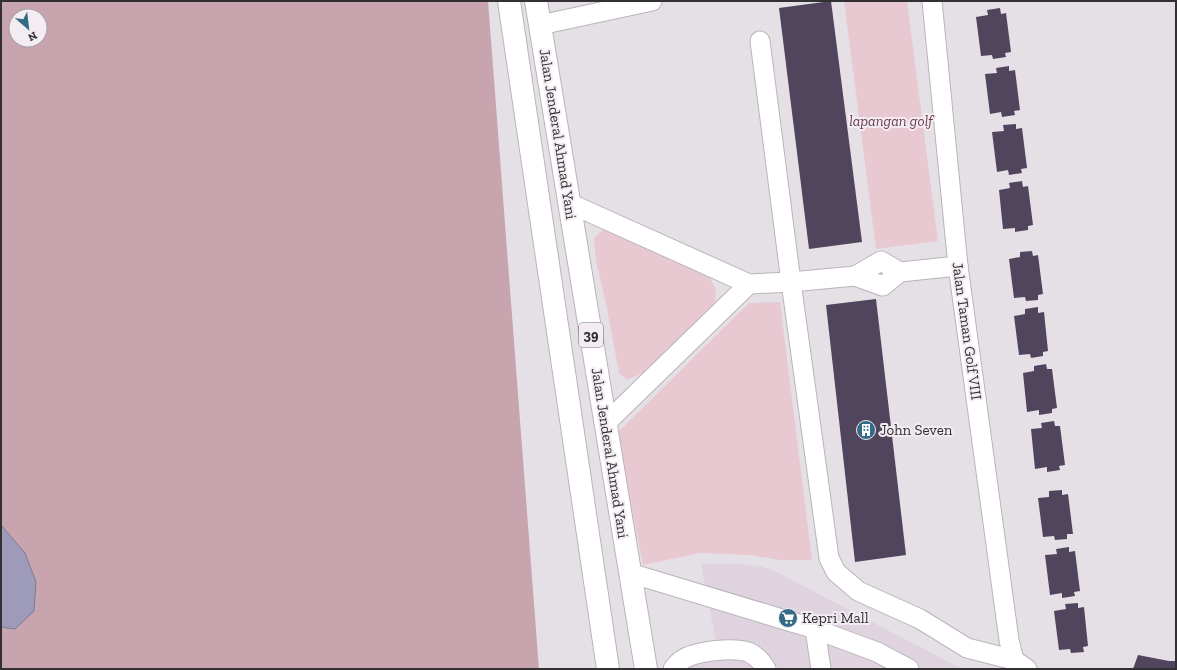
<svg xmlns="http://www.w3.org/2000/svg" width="1177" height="670" font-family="'Zilla Slab',serif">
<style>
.built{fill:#dfd3df}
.green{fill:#e9c9d1}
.forest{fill:#c8a5ae;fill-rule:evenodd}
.water{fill:#9d9bb9;stroke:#7d7b90}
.building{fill:#51455e}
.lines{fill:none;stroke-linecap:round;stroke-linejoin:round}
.minor-casing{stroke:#bab4ba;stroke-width:21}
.highway-casing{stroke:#bab4ba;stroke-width:24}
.minor{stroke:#fff;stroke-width:19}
.highway{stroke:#fff;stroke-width:22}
.labels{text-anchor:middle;stroke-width:4;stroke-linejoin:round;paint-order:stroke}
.shield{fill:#f3edf3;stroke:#6c696c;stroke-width:1}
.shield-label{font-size:14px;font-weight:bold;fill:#323032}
.park-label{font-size:15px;font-style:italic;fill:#6f3d4c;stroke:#f3edf3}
.street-label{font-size:15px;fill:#323032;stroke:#f3edf3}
.poi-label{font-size:15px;fill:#323032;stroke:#f3edf3;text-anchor:start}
</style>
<rect width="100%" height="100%" fill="#e5e0e6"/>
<polygon class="built" points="701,564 740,564 758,566 773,570 962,669 687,669 697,662 719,658"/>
<g class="green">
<polygon points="844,1 907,1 938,241 876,249"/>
<polygon points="613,228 707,273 716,289 715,305 665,354 643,373 627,380 619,373 607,309 596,261 594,238 602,230"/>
<polygon points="780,302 812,560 780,560 749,555 700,553 643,565 617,433 749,303"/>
</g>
<path class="forest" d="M1,1h487l51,668h-538zM16,16h24v24h-24z"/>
<polygon class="water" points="1,525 25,553 36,582 34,611 15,629 1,627"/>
<g class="building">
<polygon points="831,1 862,242 809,249 779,8"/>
<polygon points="1000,8 1001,14 1006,13 1011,52 1005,53 1006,57 993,59 992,55 981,56 976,17 988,15 987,10"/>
<polygon points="1009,66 1009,71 1015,70 1020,110 1014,111 1015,115 1002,117 1001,112 990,114 985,74 997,73 996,68"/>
<polygon points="1016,124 1016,129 1022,128 1027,168 1021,169 1022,173 1009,175 1008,170 997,172 992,132 1004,131 1003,125"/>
<polygon points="1022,181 1023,187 1028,186 1033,225 1028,226 1028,230 1015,232 1015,228 1003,229 999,190 1010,188 1009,183"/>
<polygon points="1032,251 1033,256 1038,255 1043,294 1038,295 1038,300 1026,301 1025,297 1014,298 1009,259 1020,257 1020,252"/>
<polygon points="876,299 906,555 855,562 826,305"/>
<polygon points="1038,307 1038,313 1044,312 1048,351 1043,352 1043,356 1031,358 1030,354 1019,355 1014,316 1025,314 1025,309"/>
<polygon points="1046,364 1047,369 1052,369 1057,408 1052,409 1052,413 1039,415 1039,410 1027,412 1023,373 1034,371 1034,366"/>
<polygon points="1054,421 1055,426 1060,426 1065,465 1059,466 1060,470 1047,472 1047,467 1035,469 1031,429 1042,428 1041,423"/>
<polygon points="1062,490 1062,495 1068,494 1073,534 1067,534 1067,539 1055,540 1054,536 1043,537 1038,498 1049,497 1049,491"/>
<polygon points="1069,547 1069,552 1075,551 1080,591 1074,592 1075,596 1062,598 1062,593 1050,595 1045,555 1057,554 1056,549"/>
<polygon points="1078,603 1078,608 1084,607 1088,646 1083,647 1084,652 1071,653 1070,649 1059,650 1054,611 1066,609 1065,604"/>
<polygon points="1138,655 1169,661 1176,661 1176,669 1133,669"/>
</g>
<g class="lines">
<g class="minor-casing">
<g id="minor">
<polyline points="932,1 958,266 1009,640 1014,660"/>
<polyline points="540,25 652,1"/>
<polyline points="760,41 791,282 855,276 881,261 900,272 958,266"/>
<polyline points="569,203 749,284 791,282 829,558 836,572 858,591 920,619 967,648 1014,660 1027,669"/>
<polyline points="855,276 883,286 900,272"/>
<polyline points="605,424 749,284"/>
<polyline points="630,573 815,629 877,652 909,669"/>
<polyline points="815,629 821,669"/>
<path d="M673,669c3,-3 5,-7 9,-9 13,-9 51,-13 66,-8 8,3 14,10 18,17"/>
</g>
</g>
<g class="highway-casing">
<g id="highway">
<polyline points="509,1 608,669"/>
<polyline points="536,1 646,669"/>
</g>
</g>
<use href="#minor" class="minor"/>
<use href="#highway" class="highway"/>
</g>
<defs>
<g id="building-disc" transform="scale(1)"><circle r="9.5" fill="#346a86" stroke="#f3edf3"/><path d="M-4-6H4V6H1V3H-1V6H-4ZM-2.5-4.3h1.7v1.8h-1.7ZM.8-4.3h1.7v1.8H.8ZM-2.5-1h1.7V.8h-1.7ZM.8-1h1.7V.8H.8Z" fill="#fff"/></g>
<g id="supermarket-disc" transform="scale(1)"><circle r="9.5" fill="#346a86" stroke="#f3edf3"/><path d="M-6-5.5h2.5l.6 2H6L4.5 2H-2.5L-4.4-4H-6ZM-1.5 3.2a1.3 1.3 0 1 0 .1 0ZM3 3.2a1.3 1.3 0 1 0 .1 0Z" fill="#fff"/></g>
</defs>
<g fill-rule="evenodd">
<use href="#building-disc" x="866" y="430"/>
<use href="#supermarket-disc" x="788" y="618"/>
</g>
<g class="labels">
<rect class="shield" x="579" y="323" width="24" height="24" rx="3"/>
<g class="shield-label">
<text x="591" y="340">39</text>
</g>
<g class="park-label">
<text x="891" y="126">lapangan golf</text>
</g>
<g class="street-label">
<text transform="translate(558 134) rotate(81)" y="5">Jalan Jenderal Ahmad Yani</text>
<text transform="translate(967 331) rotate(82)" y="5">Jalan Taman Golf VIII</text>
<text transform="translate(610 453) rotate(81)" y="5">Jalan Jenderal Ahmad Yani</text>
</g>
<g class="poi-label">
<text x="880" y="435">John Seven</text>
<text x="802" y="623">Kepri Mall</text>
</g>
</g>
<rect width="1177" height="670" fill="none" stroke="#323032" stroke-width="4"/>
<g transform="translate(28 28) rotate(152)"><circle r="19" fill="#f3edf3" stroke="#a6a1a6"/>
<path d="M0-3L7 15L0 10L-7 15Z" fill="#346a86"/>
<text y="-6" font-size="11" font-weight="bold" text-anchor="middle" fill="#323032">N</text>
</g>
</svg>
